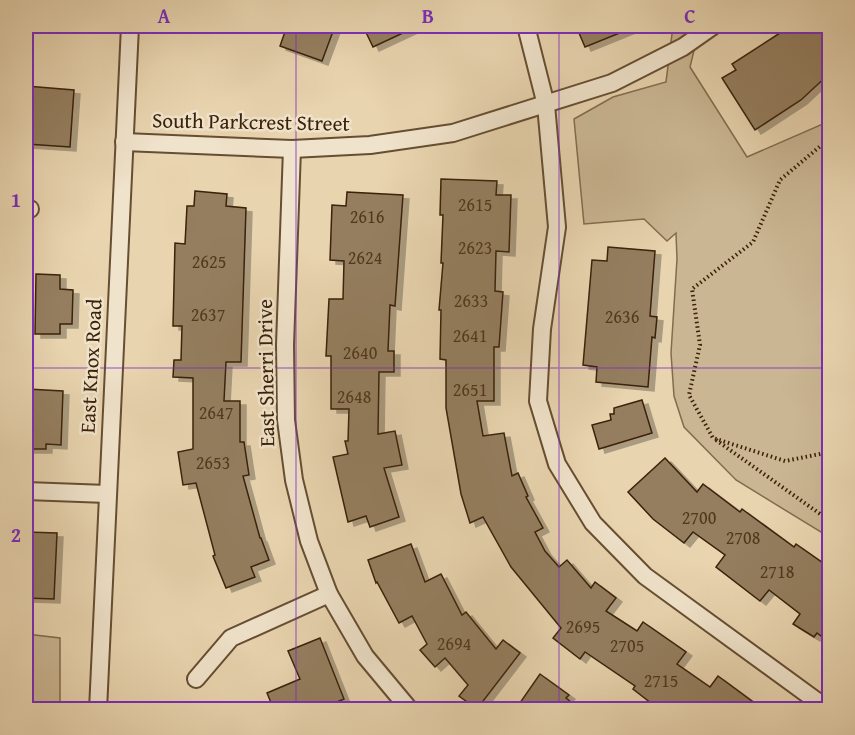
<svg xmlns="http://www.w3.org/2000/svg" width="855" height="735" font-family="'Gentium Book Plus',serif">
<style>
.green{fill:#cab693;stroke:#826c4e;stroke-width:1.5}
.building{fill:#947e5f;stroke:#3a2109;stroke-width:1.5;filter:url(#shadow)}
.lines{fill:none;stroke-linecap:round;stroke-linejoin:round}
.street-casing{stroke:#664e32;stroke-width:20}
.path{stroke:#3a2109;stroke-width:4;stroke-dasharray:1.5 3;stroke-linecap:butt}
.street{stroke:#f0e3cb;stroke-width:16}
.grid{fill:none;stroke:#7b2cbf;stroke-width:1.5;stroke-opacity:0.55}
.labels{text-anchor:middle;stroke-width:5;stroke-linejoin:round;paint-order:stroke}
.number-label{font-size:18px;fill:#50381e}
.street-label{font-size:21px;fill:#3a2109;stroke:#f0e3cb}
.neatline{fill:none;stroke:#7b2cbf;stroke-width:2}
.grid-label{font-size:20px;text-anchor:middle;font-weight:bold;fill:#7b2cbf}
</style>
<defs>
<filter id="shadow"><feDropShadow dx="6" dy="4" stdDeviation="0" flood-color="#0004"/></filter>
</defs>
<rect width="100%" height="100%" fill="#e8d4af"/>
<filter id="stains"><feTurbulence type="fractalNoise" baseFrequency=".00333" numOctaves="4"/><feColorMatrix values="0 0 0 0 .2 0 0 0 0 .09 0 0 0 0 .02 0 0 0 .5 -.17"/></filter>
<radialGradient id="worn" r=".72"><stop offset=".6" stop-color="#630" stop-opacity="0"/><stop offset="1" stop-color="#630" stop-opacity=".3"/></radialGradient>
<g class="green">
<polygon points="673,26 700,26 690,67 747,157 823,124 829,117 829,537 736,480 684,427 674,396 671,353 677,259 676,233 667,241 644,219 584,224 574,119 613,97 666,82"/>
<polygon points="26,634 60,638 60,709 26,709"/>
</g>
<g class="building">
<polygon points="287,26 335,26 322,61 280,46"/>
<polygon points="363,26 418,26 373,47"/>
<polygon points="576,26 637,26 585,47"/>
<polygon points="773,26 815,26 830,41 830,73 801,100 755,130 722,78 736,70 732,64 780,33"/>
<polygon points="26,86 74,90 70,147 26,144"/>
<polygon points="441,179 497,181 496,195 511,195 509,252 496,251 495,291 503,292 499,347 494,347 494,401 477,401 483,436 504,433 512,476 518,473 528,496 526,497 543,528 535,532 545,551 559,567 567,560 591,588 595,582 616,598 606,611 637,631 643,622 686,652 677,664 710,687 718,676 764,710 660,710 633,689 635,686 585,652 580,659 553,638 561,628 511,567 483,517 470,523 461,494 446,408 446,360 440,359 441,310 439,310 443,263 441,263 443,215 440,215"/>
<polygon points="195,191 227,194 226,206 246,208 241,362 226,362 224,401 240,401 240,442 244,442 249,475 243,476 260,538 261,538 269,560 251,567 255,577 226,588 213,556 215,555 196,483 183,485 178,452 193,449 193,378 173,377 174,360 181,360 182,326 173,326 175,243 185,244 187,206 194,206"/>
<polygon points="347,192 403,195 395,306 390,305 388,351 394,351 394,372 379,372 378,434 395,431 402,465 384,468 399,517 370,527 366,516 348,522 333,457 348,454 345,441 348,441 349,409 331,409 331,356 326,356 329,299 343,299 344,261 330,260 332,205 346,206"/>
<polygon points="608,247 655,251 650,316 657,317 655,338 652,337 648,387 596,382 597,367 583,365 592,260 607,261"/>
<polygon points="36,274 60,275 60,289 73,290 72,324 60,324 60,334 35,334"/>
<polygon points="27,389 63,391 61,445 46,444 46,449 26,449"/>
<polygon points="642,400 652,433 599,449 592,425 611,420 610,414 614,414 614,408"/>
<polygon points="665,458 697,492 703,484 740,512 742,509 794,547 796,544 830,568 830,643 817,633 814,637 793,624 800,614 769,590 760,601 716,567 725,555 693,532 684,543 653,519 628,492"/>
<polygon points="26,532 57,533 54,599 26,598"/>
<polygon points="411,544 425,582 441,574 462,615 466,612 496,649 503,640 520,653 477,709 459,696 468,685 445,658 435,667 420,650 427,644 412,616 399,623 377,582 376,583 368,560"/>
<polygon points="320,638 344,699 318,710 274,710 267,693 300,679 288,651"/>
<polygon points="540,674 569,695 566,698 581,710 515,710"/>
</g>
<g class="lines">
<g class="street-casing">
<g id="street">
<polyline points="526,26 546,105 557,227 542,329 538,401 557,464 593,523 645,576 829,710"/>
<polyline points="124,142 292,149 370,145 453,133 612,83 683,47 713,26"/>
<polyline points="292,149 285,345 286,420 294,480 309,541 329,594 365,656 410,710"/>
<polyline points="26,209 30,209"/>
<polyline points="26,491 107,494"/>
<polyline points="196,679 231,638 329,594"/>
<polyline points="98,710 130,26"/>
</g>
</g>
<g class="path">
<polyline points="26,30 71,31 112,28"/>
<polyline points="830,138 780,180 753,242 692,289 700,345 689,395 713,438 785,461 830,452"/>
<polyline points="716,440 830,521"/>
</g>
<use href="#street" class="street"/>
</g>
<path class="grid" d="M296,26v684M559,26v684M26,368h804"/>
<g class="labels">
<g class="number-label">
<text x="475" y="211">2615</text>
<text x="367" y="223">2616</text>
<text x="475" y="254">2623</text>
<text x="365" y="264">2624</text>
<text x="209" y="268">2625</text>
<text x="471" y="307">2633</text>
<text x="208" y="321">2637</text>
<text x="622" y="323">2636</text>
<text x="470" y="342">2641</text>
<text x="360" y="359">2640</text>
<text x="470" y="396">2651</text>
<text x="354" y="403">2648</text>
<text x="216" y="419">2647</text>
<text x="213" y="469">2653</text>
<text x="699" y="524">2700</text>
<text x="743" y="544">2708</text>
<text x="777" y="578">2718</text>
<text x="583" y="633">2695</text>
<text x="454" y="650">2694</text>
<text x="627" y="652">2705</text>
<text x="661" y="687">2715</text>
</g>
<g class="street-label">
<text transform="translate(251 122) rotate(1)" y="7">South Parkcrest Street</text>
<text transform="translate(91 366) rotate(-87)" y="7">East Knox Road</text>
<text transform="translate(266 373) rotate(-91)" y="7">East Sherri Drive</text>
</g>
</g>
<rect width="855" height="735" fill="none" stroke="#e8d4af" stroke-width="66"/>
<rect x="33" y="33" width="789" height="669" class="neatline"/>
<g class="grid-label">
<text x="164" y="23">A</text>
<text x="428" y="23">B</text>
<text x="690" y="23">C</text>
<text x="16" y="207">1</text>
<text x="16" y="542">2</text>
</g>
<rect width="100%" height="100%" filter="url(#stains)"/>
<rect width="100%" height="100%" fill="url(#worn)"/>
</svg>
